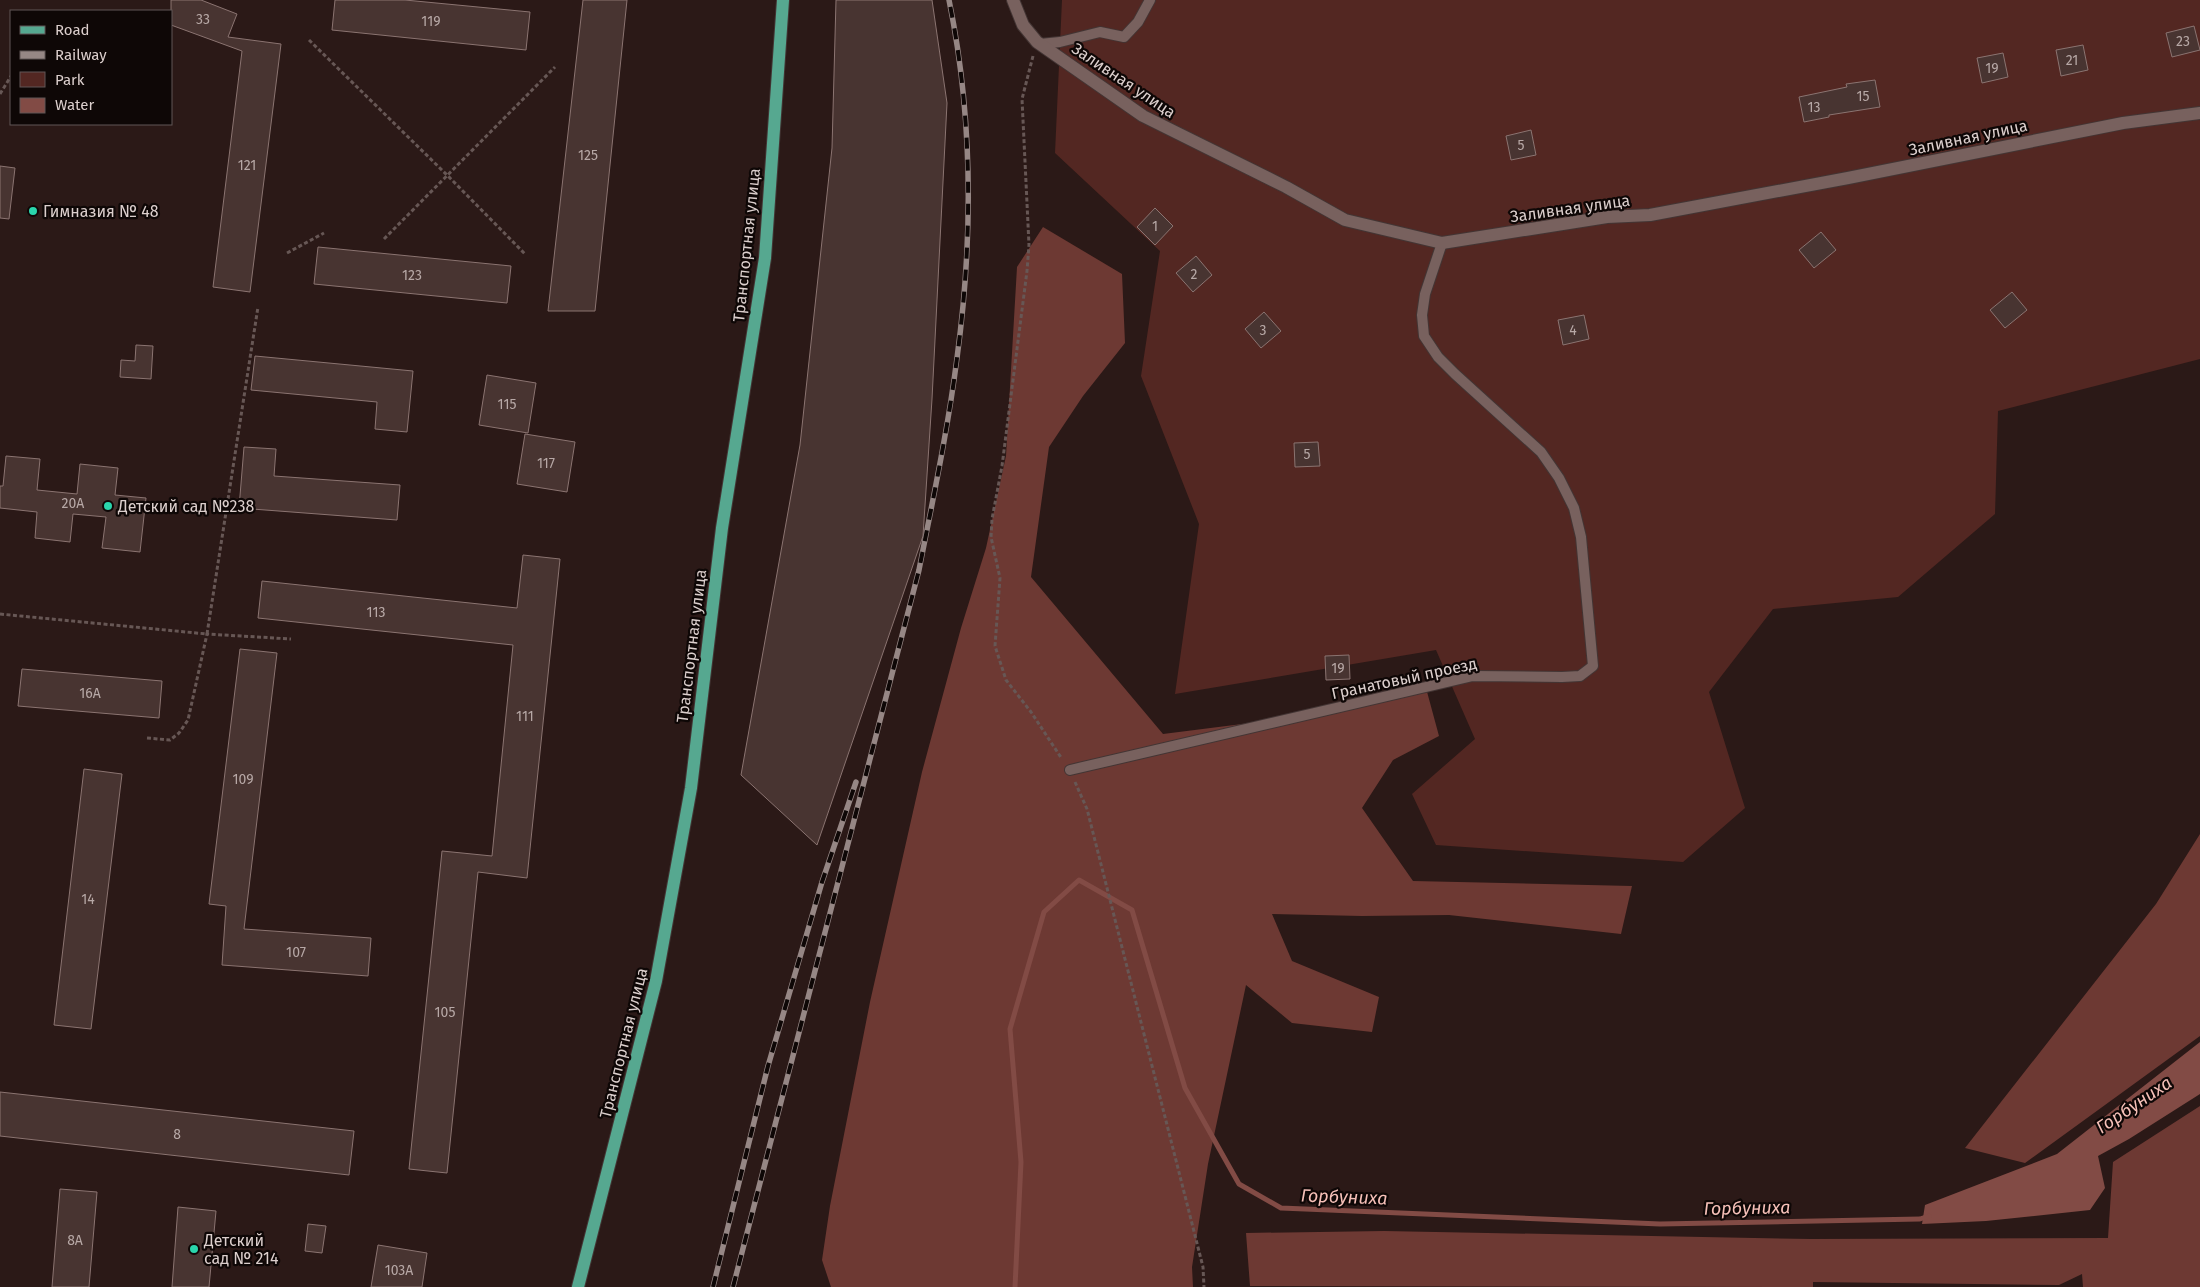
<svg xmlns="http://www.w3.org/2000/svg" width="2200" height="1287" font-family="'Fira Sans',sans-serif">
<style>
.green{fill:#532722}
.forest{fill:#6d3933}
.water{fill:#824b45}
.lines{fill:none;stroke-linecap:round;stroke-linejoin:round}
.stream{stroke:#824b45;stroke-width:5}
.building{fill:#483431;stroke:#8b7471}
.service-casing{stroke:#433534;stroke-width:12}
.minor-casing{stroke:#433534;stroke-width:14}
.primary-casing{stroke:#433534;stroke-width:14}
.path{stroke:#675755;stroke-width:3;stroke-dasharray:4 2.5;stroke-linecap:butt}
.service{stroke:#78615e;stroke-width:10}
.minor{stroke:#78615e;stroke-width:12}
.primary{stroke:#56a890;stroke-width:12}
.rail-casing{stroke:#968785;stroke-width:5.5}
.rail{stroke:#0e0706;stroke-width:4;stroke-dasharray:11;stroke-linecap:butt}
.poi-dot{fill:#2ad5ac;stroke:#0e0706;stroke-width:2}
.labels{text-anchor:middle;stroke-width:4.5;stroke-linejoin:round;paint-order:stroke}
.number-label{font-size:14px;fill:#b7a8a6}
.street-label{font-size:16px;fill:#dccfcd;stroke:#0e0706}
.poi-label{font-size:16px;fill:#dccfcd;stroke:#0e0706;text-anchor:start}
.water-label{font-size:18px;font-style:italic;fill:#f6c0b8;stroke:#0e0706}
</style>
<rect width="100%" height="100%" fill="#2b1917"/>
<polygon class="green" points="1062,0 2200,0 2200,359 1998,411 1995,514 1898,597 1773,609 1709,692 1745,808 1683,862 1436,845 1412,794 1475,739 1436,650 1175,694 1199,524 1141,376 1160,251 1055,153"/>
<g class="forest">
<polygon points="1043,227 1122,274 1125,343 1083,396 1049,447 1031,577 1163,734 1250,723 1426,688 1439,736 1393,760 1362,808 1413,881 1632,886 1621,934 1449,915 1362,916 1272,914 1292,961 1379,997 1372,1032 1292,1023 1246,985 1208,1164 1192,1267 1193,1287 831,1287 822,1260 830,1206 870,1002 922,772 961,628 986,548 1006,456 1017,267"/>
<polygon points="2200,834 2200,1036 2025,1163 1965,1148 2156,904"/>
<polygon points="2200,1106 2200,1287 2083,1287 2082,1274 2059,1285 1813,1282 1813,1287 1250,1286 1246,1233 1384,1231 1811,1239 2108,1238 2113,1162"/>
</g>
<polygon class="water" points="2200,1042 2200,1094 2129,1139 2098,1156 2105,1188 2090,1210 1986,1221 1922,1224 1925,1205 2057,1154"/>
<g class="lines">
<polyline class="stream" points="1015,1287 1021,1162 1010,1029 1044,912 1079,880 1132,910 1185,1088 1239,1184 1281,1208 1660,1224 1920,1219 1929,1216"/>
</g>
<g class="building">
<polygon points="171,0 201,0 237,14 228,37 281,44 250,292 213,287 242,51 171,25"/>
<polygon points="335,0 405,0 530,12 526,50 332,30"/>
<polygon points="583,0 627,0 595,311 548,311"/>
<polygon points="836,0 932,0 947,103 932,399 923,536 817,845 741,775 800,445 832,148"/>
<polygon points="2194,26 2200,50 2172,57 2166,33"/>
<polygon points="2083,45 2088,70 2061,76 2056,50"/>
<polygon points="2003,53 2008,77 1982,83 1977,58"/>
<polygon points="1875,80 1880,107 1829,115 1829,117 1804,122 1799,97 1847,87 1846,84"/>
<polygon points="1531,130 1536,155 1511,160 1506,136"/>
<polygon points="0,166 15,168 9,219 0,218"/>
<polygon points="1155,208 1173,226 1155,245 1137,227"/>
<polygon points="1821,232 1836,250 1814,268 1799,250"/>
<polygon points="318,247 511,266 507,303 314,284"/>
<polygon points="1196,256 1212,275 1193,292 1176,273"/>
<polygon points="2012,292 2027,310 2005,328 1990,310"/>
<polygon points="1264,312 1281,331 1261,348 1245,329"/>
<polygon points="1584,315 1589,339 1563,345 1558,320"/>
<polygon points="136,345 153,346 151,379 120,377 121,360 135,361"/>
<polygon points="255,356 413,371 407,432 375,429 377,402 251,390"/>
<polygon points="487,375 536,383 528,433 479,425"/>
<polygon points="525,434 575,442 567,492 517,484"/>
<polygon points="1318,442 1320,466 1295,467 1294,443"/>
<polygon points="244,447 276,449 274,476 400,485 397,520 239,508"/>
<polygon points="6,456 40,459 37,490 77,494 80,464 118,468 115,495 146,498 140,552 102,548 106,517 73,514 70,542 35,538 37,512 0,508 0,486 3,486"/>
<polygon points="523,555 560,559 527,878 478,872 447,1173 409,1169 442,851 492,856 513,645 258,618 262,581 517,608"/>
<polygon points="240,649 277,653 244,929 371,938 368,976 222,965 226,906 209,904"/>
<polygon points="1349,655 1350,679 1326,680 1325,656"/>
<polygon points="22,669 162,681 159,718 18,706"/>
<polygon points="84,769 122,774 91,1029 54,1025"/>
<polygon points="0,1092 354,1131 349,1175 0,1136"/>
<polygon points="60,1189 97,1192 89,1287 52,1287"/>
<polygon points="178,1207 216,1211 209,1287 172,1287"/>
<polygon points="308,1224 326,1226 322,1253 305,1251"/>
<polygon points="378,1245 427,1253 422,1287 371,1287"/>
</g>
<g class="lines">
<g class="service-casing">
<g id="service">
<polyline points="1040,44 1060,42 1100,32 1124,37 1138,22 1150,0"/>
<polyline points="1070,770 1473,676 1562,677 1580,676 1593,666 1581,537 1574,508 1559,478 1541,452 1455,374 1438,357 1424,336 1422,315 1425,294 1442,243"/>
</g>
</g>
<g class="minor-casing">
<polyline id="minor" points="1013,0 1023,25 1037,42 1143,116 1286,187 1345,220 1442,243 1607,217 1650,215 1848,178 2123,123 2200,113"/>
</g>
<g class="primary-casing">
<polyline id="primary" points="578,1287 656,981 691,788 722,528 765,258 783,0"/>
</g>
<g class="path">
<polyline points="309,40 447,175 525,254"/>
<polyline points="1033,56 1022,99 1029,245 1027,271 1002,466 992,519 991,537 1000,578 995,646 1006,680 1031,712 1062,759"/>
<polyline points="0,94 11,76"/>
<polyline points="384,239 555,67"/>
<polyline points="287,253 324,233"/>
<polyline points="0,614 207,634 258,307"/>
<polyline points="147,738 170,740 179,733 188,720 207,634 291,639"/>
<polyline points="1075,782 1087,809 1203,1267 1204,1287"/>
</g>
<use href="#service" class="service"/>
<use href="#minor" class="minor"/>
<use href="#primary" class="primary"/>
<g class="rail-casing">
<g id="rail">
<polyline points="713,1287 768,1066 822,882 856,782"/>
<path d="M733,1287l186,-717c14,-71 29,-141 38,-212 16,-118 16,-241 -8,-358"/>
</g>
</g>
<use href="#rail" class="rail"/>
</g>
<g class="poi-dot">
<circle cx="33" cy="211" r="5"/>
<circle cx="108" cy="506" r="5"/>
<circle cx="194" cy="1249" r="5"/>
</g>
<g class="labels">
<g class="number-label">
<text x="203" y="24">33</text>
<text x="431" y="26">119</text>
<text x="2183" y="46">23</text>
<text x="2072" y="65">21</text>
<text x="1992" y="73">19</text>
<text x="1863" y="101">15</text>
<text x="1814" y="112">13</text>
<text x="1521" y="150">5</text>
<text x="588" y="160">125</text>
<text x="247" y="170">121</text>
<text x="1155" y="231">1</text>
<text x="1194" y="279">2</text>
<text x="412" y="280">123</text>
<text x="1263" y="335">3</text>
<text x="1573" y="335">4</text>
<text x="507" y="409">115</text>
<text x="1307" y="459">5</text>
<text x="546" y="468">117</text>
<text x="73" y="508">20А</text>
<text x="376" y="617">113</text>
<text x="1338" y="673">19</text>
<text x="90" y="698">16А</text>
<text x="525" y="721">111</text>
<text x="243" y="784">109</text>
<text x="88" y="904">14</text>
<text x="296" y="957">107</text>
<text x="445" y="1017">105</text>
<text x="177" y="1139">8</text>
<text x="75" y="1245">8А</text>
<text x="399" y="1275">103А</text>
</g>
<g class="street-label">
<text transform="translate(1124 80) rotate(34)" y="6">Заливная улица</text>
<text transform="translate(1968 137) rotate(-12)" y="6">Заливная улица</text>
<text transform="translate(1570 208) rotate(-8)" y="6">Заливная улица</text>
<text transform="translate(746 245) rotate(-84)" y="6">Транспортная улица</text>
<text transform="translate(691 646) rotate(-83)" y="6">Транспортная улица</text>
<text transform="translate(1404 678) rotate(-12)" y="6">Гранатовый проезд</text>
<text transform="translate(623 1043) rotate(-76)" y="6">Транспортная улица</text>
</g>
<g class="poi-label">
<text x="43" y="217">Гимназия № 48</text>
<text x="118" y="512">Детский сад №238</text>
<text x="204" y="1246">Детский<tspan x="204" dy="18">сад № 214</tspan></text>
</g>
<g class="water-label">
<text transform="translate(2134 1105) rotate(-34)" y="6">Горбуниха</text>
<text transform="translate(1344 1197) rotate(2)" y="6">Горбуниха</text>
<text transform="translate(1747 1208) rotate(-1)" y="6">Горбуниха</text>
</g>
</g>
<rect x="10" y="10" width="162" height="115" fill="#0e0706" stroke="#605756"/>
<rect x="20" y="26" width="25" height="8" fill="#56a890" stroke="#605756"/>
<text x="55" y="35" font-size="15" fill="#dccfcd">Road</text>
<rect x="20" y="51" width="25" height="8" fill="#968785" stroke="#605756"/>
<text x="55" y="60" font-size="15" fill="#dccfcd">Railway</text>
<rect x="20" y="72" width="25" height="15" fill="#532722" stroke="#605756"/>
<text x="55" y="85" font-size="15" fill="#dccfcd">Park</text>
<rect x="20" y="98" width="25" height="15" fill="#824b45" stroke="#605756"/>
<text x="55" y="110" font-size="15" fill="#dccfcd">Water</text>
</svg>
